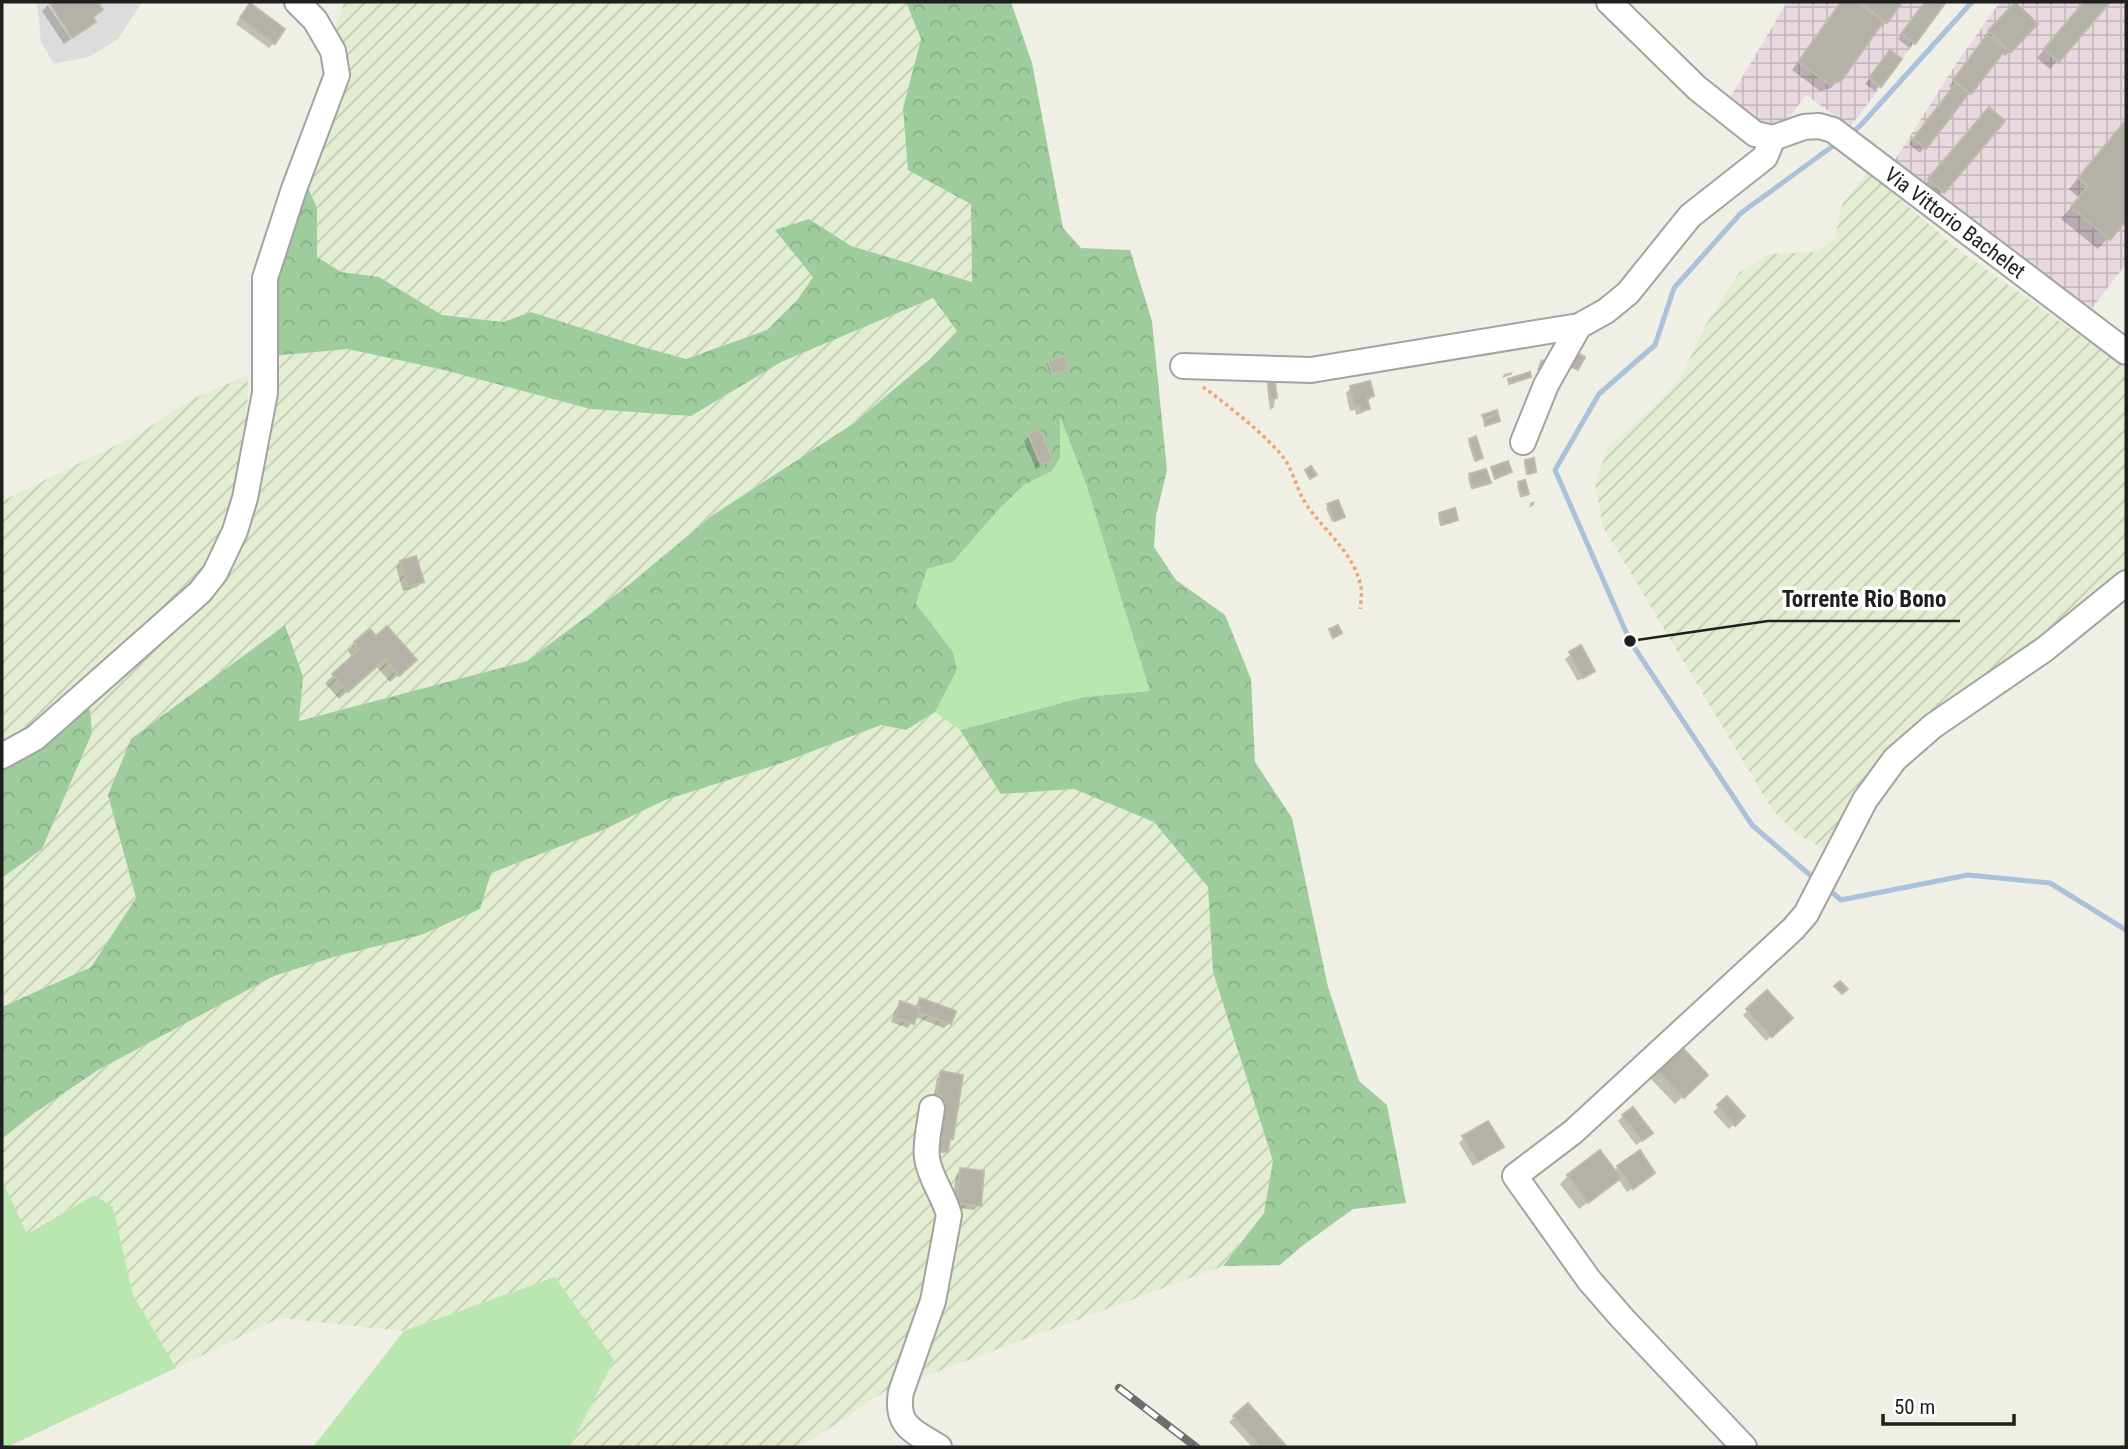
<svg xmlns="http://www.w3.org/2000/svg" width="2128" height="1449" font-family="'Roboto Condensed',sans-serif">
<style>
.residential{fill:#dddcdc}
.industrial{fill:url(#industrial-grid)}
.farmland{fill:url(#farmland-furrows)}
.grass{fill:#bae6af}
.forest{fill:url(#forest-crowns)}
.shadow{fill:#0003}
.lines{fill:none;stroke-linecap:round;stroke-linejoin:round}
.stream{stroke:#a9c1da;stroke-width:5}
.building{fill:#b4b1a8;stroke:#c0baa9;stroke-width:2}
.minor-casing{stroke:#a3a3a3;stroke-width:28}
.path{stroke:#f1a575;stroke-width:3.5;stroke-dasharray:3.5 3.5;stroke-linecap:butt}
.minor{stroke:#fff;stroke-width:24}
.rail-casing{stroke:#6d6d6d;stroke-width:8}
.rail{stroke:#fff;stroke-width:5;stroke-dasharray:16;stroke-linecap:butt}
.labels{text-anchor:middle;stroke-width:7;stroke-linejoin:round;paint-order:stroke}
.street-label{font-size:21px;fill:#1f1f1f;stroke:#fff}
.leader{fill:none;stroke:#1f1f1f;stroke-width:2.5}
.callout-dot{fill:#1f1f1f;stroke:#fff;stroke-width:2.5}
.callout-label{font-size:23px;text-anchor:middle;font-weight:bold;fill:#1f1f1f;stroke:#fff;stroke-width:7;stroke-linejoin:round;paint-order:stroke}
</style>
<defs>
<pattern id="industrial-grid" width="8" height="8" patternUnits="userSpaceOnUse" patternTransform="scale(1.75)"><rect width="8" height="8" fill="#e8d8e0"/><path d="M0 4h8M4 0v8" fill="none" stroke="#c7b9c0"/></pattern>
<pattern id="farmland-furrows" width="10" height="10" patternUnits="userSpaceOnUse" patternTransform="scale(1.75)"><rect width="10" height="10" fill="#e3edd2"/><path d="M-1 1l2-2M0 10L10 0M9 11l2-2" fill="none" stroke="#c2cbb4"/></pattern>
<pattern id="forest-crowns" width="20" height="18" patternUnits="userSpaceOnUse" patternTransform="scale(1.75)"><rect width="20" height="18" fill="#9ecc9d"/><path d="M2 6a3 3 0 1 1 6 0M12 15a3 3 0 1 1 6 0" fill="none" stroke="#88af87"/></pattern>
</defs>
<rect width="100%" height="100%" fill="#efefe6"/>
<polygon class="residential" points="37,2 142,2 118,39 91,56 54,64 41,42"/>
<g class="industrial">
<polygon points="1787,2 1946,2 1846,132 1837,117 1806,95 1781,128 1763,127 1728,101"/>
<polygon points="2000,2 2126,2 2126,264 2089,312 1891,166 1958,61"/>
</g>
<g class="farmland">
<polygon points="344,2 906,2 921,39 903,108 971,204 972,282 851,246 809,219 813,277 798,299 767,330 686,359 632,344 531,312 504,322 442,315 379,277 341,272 317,257 317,208 304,179 333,36"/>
<polygon points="1868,172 1960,251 2126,368 2126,570 2042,639 1930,718 1826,850 1800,836 1773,811 1603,527 1595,484 1608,447 1655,406 1681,378 1704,328 1739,273 1768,254 1816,252 1835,239 1842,204"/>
<polygon points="933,298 957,331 930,359 854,423 710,517 630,584 527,661 299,721 303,677 108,795 136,898 91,967 2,1007 2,878 42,849 92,733 89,699 211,589 272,356 348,349 691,416 781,362"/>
<polygon points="248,375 247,434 234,515 201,584 2,747 2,501 139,434 190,400"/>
<polygon points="935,712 960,730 1001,794 1074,789 1154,822 1208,887 1213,972 1273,1161 1264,1213 1223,1266 887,1390 816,1437 797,1447 570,1447 614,1360 555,1277 404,1331 279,1318 176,1368 133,1295 113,1207 94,1195 26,1234 2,1180 2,1139 33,1114 98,1070 274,976 337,956 491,873 603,830 665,800 779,764 881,725 906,730"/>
</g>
<g class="grass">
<polygon points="1059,415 1087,487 1151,691 1084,697 960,730 935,712 957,670 916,604 927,569 953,562 998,510 1024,485 1052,471"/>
<polygon points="2,1180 27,1234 94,1195 113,1207 133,1295 176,1368 7,1447 2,1447"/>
<polygon points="555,1277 614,1360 570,1447 313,1447 404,1331"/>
</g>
<g class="forest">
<polygon points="906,2 1011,2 1032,63 1063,228 1081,248 1130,250 1152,321 1167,470 1156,516 1154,547 1176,580 1225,615 1251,679 1255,762 1292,818 1328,987 1359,1081 1387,1105 1406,1203 1353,1209 1302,1246 1280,1265 1223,1266 1264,1213 1273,1161 1213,972 1208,887 1154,822 1074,789 1001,794 960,730 1084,697 1150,691 1087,487 1060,417 1060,458 1052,471 1024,485 998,510 953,562 927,569 916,604 953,652 957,670 935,712 906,730 881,725 779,764 665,800 603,830 491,873 480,909 421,935 337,956 274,976 98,1070 33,1114 2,1139 2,1007 91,967 136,898 108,795 131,739 285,625 303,677 299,721 527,661 630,584 710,517 854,423 930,359 957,331 933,298 781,362 691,416 591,409 440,369 348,349 272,356 271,290 304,179 317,208 317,257 341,272 379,277 442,315 503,322 531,312 632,344 686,359 767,330 798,299 813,277 775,230 809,219 851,246 972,282 971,204 908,170 903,108 921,39"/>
<polygon points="89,699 92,733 42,849 2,878 2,767"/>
</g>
<g class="shadow">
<polygon points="1842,2 1854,2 1860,5 1862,2 1900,2 1886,22 1878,30 1876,28 1839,79 1831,88 1820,91 1792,70"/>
<polygon points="1926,2 1944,2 1909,48 1898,39"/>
<polygon points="2084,2 2108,2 2050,69 2037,58"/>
<polygon points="2015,4 2036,24 2005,56 2001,52 1920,153 1909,144 1952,88 1949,86 1986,38 1984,36"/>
<polygon points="48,5 71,39 64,44 42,11"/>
<polygon points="245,11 274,43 269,48 236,24"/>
<polygon points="1886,58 1900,60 1875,91 1865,84"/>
<polygon points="1981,117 1943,191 1935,199 1922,188"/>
<polygon points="2126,121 2126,218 2098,249 2061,219 2079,198 2069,189"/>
<polygon points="1541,359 1545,360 1541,371 1537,370"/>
<polygon points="1049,362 1066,369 1050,375 1047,364"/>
<polygon points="1513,372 1511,375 1502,378 1504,374"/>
<polygon points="1269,385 1275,398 1274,407 1270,410 1267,387"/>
<polygon points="1351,388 1373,396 1368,401 1368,408 1363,413 1356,415 1355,410 1350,411 1346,393"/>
<polygon points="1029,436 1050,460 1036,469 1024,441"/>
<polygon points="1470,440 1481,458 1480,460 1474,461 1468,442"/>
<polygon points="1526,461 1535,472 1533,474 1526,475 1524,463"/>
<polygon points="1470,476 1487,484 1471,489 1468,478"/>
<polygon points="1519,484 1527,494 1525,496 1520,497 1517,486"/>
<polygon points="1535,501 1534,505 1529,508 1530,503"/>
<polygon points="1328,506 1341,518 1332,522 1326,508"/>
<polygon points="1440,514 1456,520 1440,526 1438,516"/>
<polygon points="401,562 422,582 417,587 403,591 396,567"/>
<polygon points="355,643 406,668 390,682 376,666 339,699 325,683 353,658 348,651"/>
<polygon points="1580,648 1593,671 1578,681 1565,659"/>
<polygon points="1767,992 1790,1018 1766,1041 1743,1015"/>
<polygon points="921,1000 949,1023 944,1028 915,1017 908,1028 891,1022 896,1008 901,1003 914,1008"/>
<polygon points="1678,1046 1706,1075 1675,1104 1648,1076"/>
<polygon points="942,1073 952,1138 948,1142 944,1153 935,1152 933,1100 937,1078"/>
<polygon points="1727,1099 1743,1116 1729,1129 1713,1112"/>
<polygon points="1623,1116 1646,1138 1636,1145 1618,1121"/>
<polygon points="1464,1138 1502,1147 1473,1166 1459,1143"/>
<polygon points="1618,1167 1648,1178 1627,1192 1618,1179 1579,1209 1560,1184 1568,1176 1614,1172"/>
<polygon points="961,1170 979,1205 974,1210 952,1207 956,1175"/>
<polygon points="1248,1405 1285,1447 1252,1447 1229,1422"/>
</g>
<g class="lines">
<g class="stream">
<polyline points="1851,133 1860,126 1972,2"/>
<polyline points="1817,881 1752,825 1630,641 1555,470 1599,394 1655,345 1674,288 1741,213 1837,143"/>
<polyline points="1828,889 1841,900 1968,875 2050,883 2126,930"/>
</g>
</g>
<g class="building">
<polygon points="49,2 98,2 103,10 93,17 96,22 72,38"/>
<polygon points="1841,2 1857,2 1884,21 1841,81 1829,84 1798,62"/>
<polygon points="1863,2 1903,2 1887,23 1861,4"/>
<polygon points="1925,2 1946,2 1915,44 1901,34"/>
<polygon points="2015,2 2038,24 2011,52 1988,31"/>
<polygon points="2084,2 2110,2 2059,62 2044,49"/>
<polygon points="250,3 285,29 275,44 240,18"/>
<polygon points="1987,35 2006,49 1971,94 1953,80"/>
<polygon points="1890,50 1902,59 1881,87 1869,78"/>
<polygon points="1956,83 1969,93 1926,149 1913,139"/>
<polygon points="1989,107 2005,121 1944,193 1928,179"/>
<polygon points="2126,120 2126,221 2110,240 2071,207 2088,186 2078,178"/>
<polygon points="1577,353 1585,357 1578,370 1570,366"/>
<polygon points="1064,356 1068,369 1052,374 1048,361"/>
<polygon points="1530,372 1531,377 1509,384 1508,379"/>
<polygon points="1370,381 1374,396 1367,398 1370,409 1361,411 1359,406 1355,407 1350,386"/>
<polygon points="1275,382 1277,398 1270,399 1268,383"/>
<polygon points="1497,410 1498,414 1484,419 1482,415"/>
<polygon points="1498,414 1500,421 1485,426 1484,419"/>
<polygon points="1040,430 1052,460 1041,465 1028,434"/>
<polygon points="1476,436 1483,458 1476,461 1469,439"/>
<polygon points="1534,458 1536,472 1528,474 1525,460"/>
<polygon points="1508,461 1512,472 1495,479 1491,467"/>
<polygon points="1311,466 1317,475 1310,479 1305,470"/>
<polygon points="1486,469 1491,483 1473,488 1469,474"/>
<polygon points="1525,480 1529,494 1522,496 1518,482"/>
<polygon points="1338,500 1345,517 1335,521 1327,504"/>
<polygon points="1455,508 1458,520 1442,525 1439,513"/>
<polygon points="416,556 424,582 408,587 400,561"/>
<polygon points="1338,625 1342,633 1333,638 1329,629"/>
<polygon points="387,626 417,660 399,676 385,659 348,692 332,674 360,649 354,642 370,629 376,636"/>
<polygon points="1581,645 1595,671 1583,678 1569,652"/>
<polygon points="1840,981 1848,989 1842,994 1834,986"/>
<polygon points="1767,990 1793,1018 1772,1037 1746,1009"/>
<polygon points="920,998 956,1011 951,1024 918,1012 920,1008 917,1007"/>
<polygon points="900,1001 920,1008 914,1024 895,1018"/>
<polygon points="1678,1043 1708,1075 1684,1098 1654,1067"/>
<polygon points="941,1071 963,1075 953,1139 935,1136 942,1096 937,1095"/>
<polygon points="1727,1096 1745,1116 1735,1126 1717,1105"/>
<polygon points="1633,1107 1653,1133 1642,1141 1622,1115"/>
<polygon points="1488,1121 1504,1147 1478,1162 1462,1136"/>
<polygon points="938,1137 950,1138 948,1152 936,1150"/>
<polygon points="1600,1150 1621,1178 1588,1203 1567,1175"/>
<polygon points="1640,1150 1655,1173 1633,1189 1617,1166"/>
<polygon points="960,1168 984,1171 981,1206 957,1203"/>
<polygon points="1248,1403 1287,1447 1261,1447 1233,1416"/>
</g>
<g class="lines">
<g class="minor-casing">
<g id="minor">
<polyline points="1609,2 1697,88 1755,134 1773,138 1804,127 1819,126 1833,130 2126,352"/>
<polyline points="1183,366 1311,370 1579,326 1606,311 1628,293 1690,216 1765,157 1773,138"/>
<polyline points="1523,442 1546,385 1579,326"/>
<polyline points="2,756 35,738 200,592 215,573 235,531 245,498 265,393 265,278 294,189 337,75 333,51 315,20 297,2"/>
<path d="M932,1108c-2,16 -7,34 -5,50 3,21 17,37 22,57l-16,86 -32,91c-6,34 12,39 38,55"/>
<polyline points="1744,1447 1623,1319 1589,1280 1515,1176 1573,1132 1793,929 1806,914 1865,800 1895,759 1933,726 2045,649 2126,583"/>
</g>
</g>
<path class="path" d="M1203,387c22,16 71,54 84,76 8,14 11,30 21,44 18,25 47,48 53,80 1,7 0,15 -1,22"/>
<use href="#minor" class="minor"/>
<g class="rail-casing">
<polyline id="rail" points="1119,1388 1196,1447"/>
</g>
<use href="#rail" class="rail"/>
</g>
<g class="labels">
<g class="street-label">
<text transform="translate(1955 223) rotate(37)" y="7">Via Vittorio Bachelet</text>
</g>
</g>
<path class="leader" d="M1630 641L1768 621H1960"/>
<circle class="callout-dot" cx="1630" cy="641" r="7"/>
<g class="callout-label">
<text x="1864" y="607">Torrente Rio Bono</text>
</g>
<rect width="2128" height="1449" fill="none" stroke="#1f1f1f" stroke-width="7"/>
<path d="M1883 1414v10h131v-10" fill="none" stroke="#1f1f1f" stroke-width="3.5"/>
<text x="1894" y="1414" font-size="21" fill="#1f1f1f" stroke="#ffffff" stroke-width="5" paint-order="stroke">50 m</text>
</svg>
